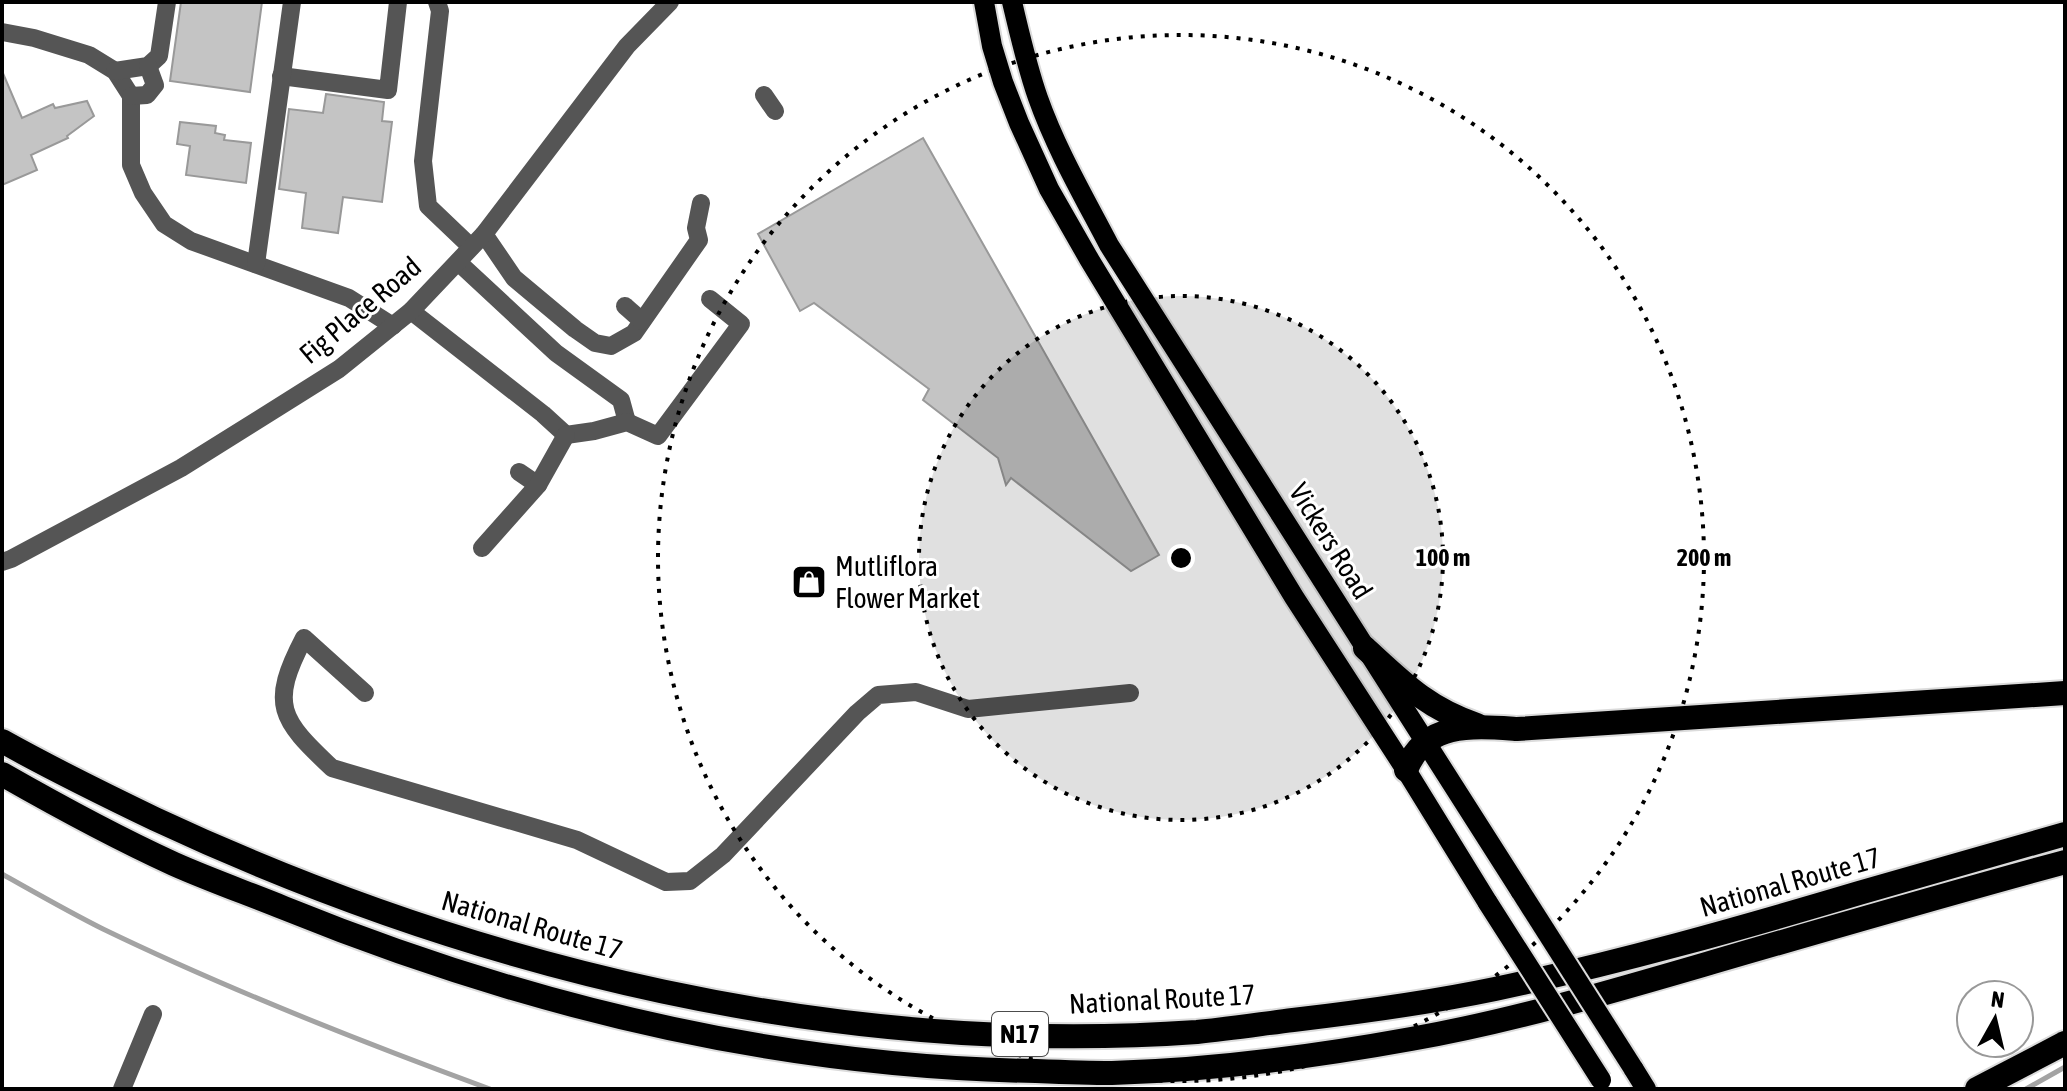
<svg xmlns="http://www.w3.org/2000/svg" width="2067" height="1091" font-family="'Asap Condensed',sans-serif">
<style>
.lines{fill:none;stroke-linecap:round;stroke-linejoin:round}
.stream{stroke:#a3a3a3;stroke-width:5}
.building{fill:#c4c4c4;stroke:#999;stroke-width:2}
.major-casing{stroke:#dbdbdb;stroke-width:24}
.highway-casing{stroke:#dbdbdb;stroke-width:28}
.minor{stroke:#555;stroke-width:18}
.major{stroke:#000;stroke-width:20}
.highway{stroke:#000;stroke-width:24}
.major-bridge-casing{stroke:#dbdbdb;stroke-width:24;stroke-linecap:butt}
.major-bridge{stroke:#000;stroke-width:20}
.ring{fill:none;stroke:#000;stroke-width:4;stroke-dasharray:4 8}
.labels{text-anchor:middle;stroke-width:6;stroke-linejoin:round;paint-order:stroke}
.shield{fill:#fff;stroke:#4c4c4c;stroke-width:2}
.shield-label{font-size:26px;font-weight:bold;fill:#000}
.street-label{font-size:28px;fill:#000;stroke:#fff}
.poi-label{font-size:28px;fill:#000;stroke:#fff;text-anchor:start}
.centre{fill:#000;stroke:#fff;stroke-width:4}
.ring-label{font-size:24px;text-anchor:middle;font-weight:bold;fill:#000;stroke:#fff;stroke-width:6;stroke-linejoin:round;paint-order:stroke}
</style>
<rect width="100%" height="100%" fill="#fff"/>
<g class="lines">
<g class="stream">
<path d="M2,874c34,19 67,38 101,55 126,61 256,112 387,160"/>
<polyline points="2026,1089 2065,1067"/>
</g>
</g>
<g class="building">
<polygon points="181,2 262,2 250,92 170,81"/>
<polygon points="2,71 22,118 53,104 55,108 87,101 94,116 67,136 68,138 31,155 37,170 2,185"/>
<polygon points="326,94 384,102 382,121 392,122 382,202 343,197 338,233 302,228 306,193 279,189 289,109 323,113"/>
<polygon points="180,122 216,126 215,133 225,135 224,140 251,143 246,183 186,175 190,146 177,144"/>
<polygon points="923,138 1159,555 1131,571 1011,478 1006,485 998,458 923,400 929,389 814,303 800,311 758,234"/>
</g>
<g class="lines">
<g class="major-casing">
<g id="major">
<polyline points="984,2 992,46 1003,82 1019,123 1049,189 1089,259 1294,597 1406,770 1488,903"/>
<path d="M1012,2c8,33 15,65 26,96 18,51 46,99 71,147l412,647"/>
<polyline points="1633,1068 1646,1089"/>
</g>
</g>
<g class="highway-casing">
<g id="highway">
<path d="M1365,648c38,35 62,60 112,77"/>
<path d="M2,741c50,28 101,53 153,78 323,151 684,238 1042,213 32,-3 64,-8 96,-12 68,-8 135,-17 202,-31 123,-26 243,-60 364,-96 68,-20 137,-39 206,-59"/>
<path d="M1406,770c19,-49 68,-44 111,-41l548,-36"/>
<path d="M2,774c56,32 113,63 172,90 36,16 73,29 110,44 239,97 493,159 752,163 25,1 51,2 76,2 100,-3 200,-16 299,-34 102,-18 202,-48 302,-77 117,-34 234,-68 352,-100"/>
<polyline points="1977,1089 2065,1043"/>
</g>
</g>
<g class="minor">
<polyline points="437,2 440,11 423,161 428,206 471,247"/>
<polyline points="2,32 34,38 89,55 115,71 131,96 131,165 143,193 164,224 191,241 349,298 393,326"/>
<polyline points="115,71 148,66 159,56 167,2"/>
<polyline points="281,76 388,90 398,2"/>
<polyline points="764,95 775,111"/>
<polyline points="131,96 147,95 155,85 148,66"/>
<polyline points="484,234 514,278 575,329 595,343 611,346 634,333 699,240 696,228 701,203"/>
<polyline points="458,262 556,353 621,400 627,422"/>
<polyline points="256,264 292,2"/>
<polyline points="625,306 642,321"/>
<polyline points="411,311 543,414 566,435"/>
<polyline points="566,435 594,431 627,422 658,436 741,324 710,299"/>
<polyline points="519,472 538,485"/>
<polyline points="482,548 538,485 566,435"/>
<polyline points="2,562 11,559 181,468 339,369 411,311 484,234 627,46 670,2"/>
<path d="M365,693l-61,-55c-35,67 -24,81 28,130l245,72 89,42 24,-1 33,-26 134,-142 21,-18 38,-3 52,17 162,-16"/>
<polyline points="122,1089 153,1014"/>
</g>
<use href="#major" class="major"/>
<use href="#highway" class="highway"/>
<g class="major-bridge-casing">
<g id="major-bridge">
<polyline points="1521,892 1633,1068"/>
<polyline points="1488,903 1601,1080"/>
</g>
</g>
<use href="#major-bridge" class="major-bridge"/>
</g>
<circle cx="1181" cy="558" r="262" fill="#000" fill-opacity=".12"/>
<g class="ring">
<circle cx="1181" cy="558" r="262"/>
<circle cx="1181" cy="558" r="523"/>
</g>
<defs>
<g id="shop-square" transform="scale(1.8)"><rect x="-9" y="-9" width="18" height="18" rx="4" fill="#000" stroke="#fff"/><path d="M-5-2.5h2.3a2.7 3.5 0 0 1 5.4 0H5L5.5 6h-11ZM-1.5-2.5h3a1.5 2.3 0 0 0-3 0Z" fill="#fff"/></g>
</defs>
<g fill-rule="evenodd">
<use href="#shop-square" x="809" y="582"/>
</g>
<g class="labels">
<rect class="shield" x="992" y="1012" width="56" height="44" rx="6"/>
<g class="shield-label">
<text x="1020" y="1043">N17</text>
</g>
<g class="street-label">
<text transform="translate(360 310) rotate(-40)" y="10">Fig Place Road</text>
<text transform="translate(1331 541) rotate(58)" y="10">Vickers Road</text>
<text transform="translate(1790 882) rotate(-16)" y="10">National Route 17</text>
<text transform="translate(532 925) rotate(16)" y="10">National Route 17</text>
<text transform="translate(1162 999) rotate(-3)" y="10">National Route 17</text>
</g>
<g class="poi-label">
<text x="835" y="576">Mutliflora<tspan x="835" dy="32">Flower Market</tspan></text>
</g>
</g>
<circle cx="1181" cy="558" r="12" class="centre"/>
<g class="ring-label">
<text x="1443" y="566">100 m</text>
<text x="1704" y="566">200 m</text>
</g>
<rect width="2067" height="1091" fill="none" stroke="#000000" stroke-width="8"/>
<g transform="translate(1995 1019) rotate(8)"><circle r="38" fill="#ffffff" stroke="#999999" stroke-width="2"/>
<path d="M0-6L14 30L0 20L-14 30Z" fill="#000000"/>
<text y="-12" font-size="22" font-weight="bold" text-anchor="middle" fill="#000000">N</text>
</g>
</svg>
